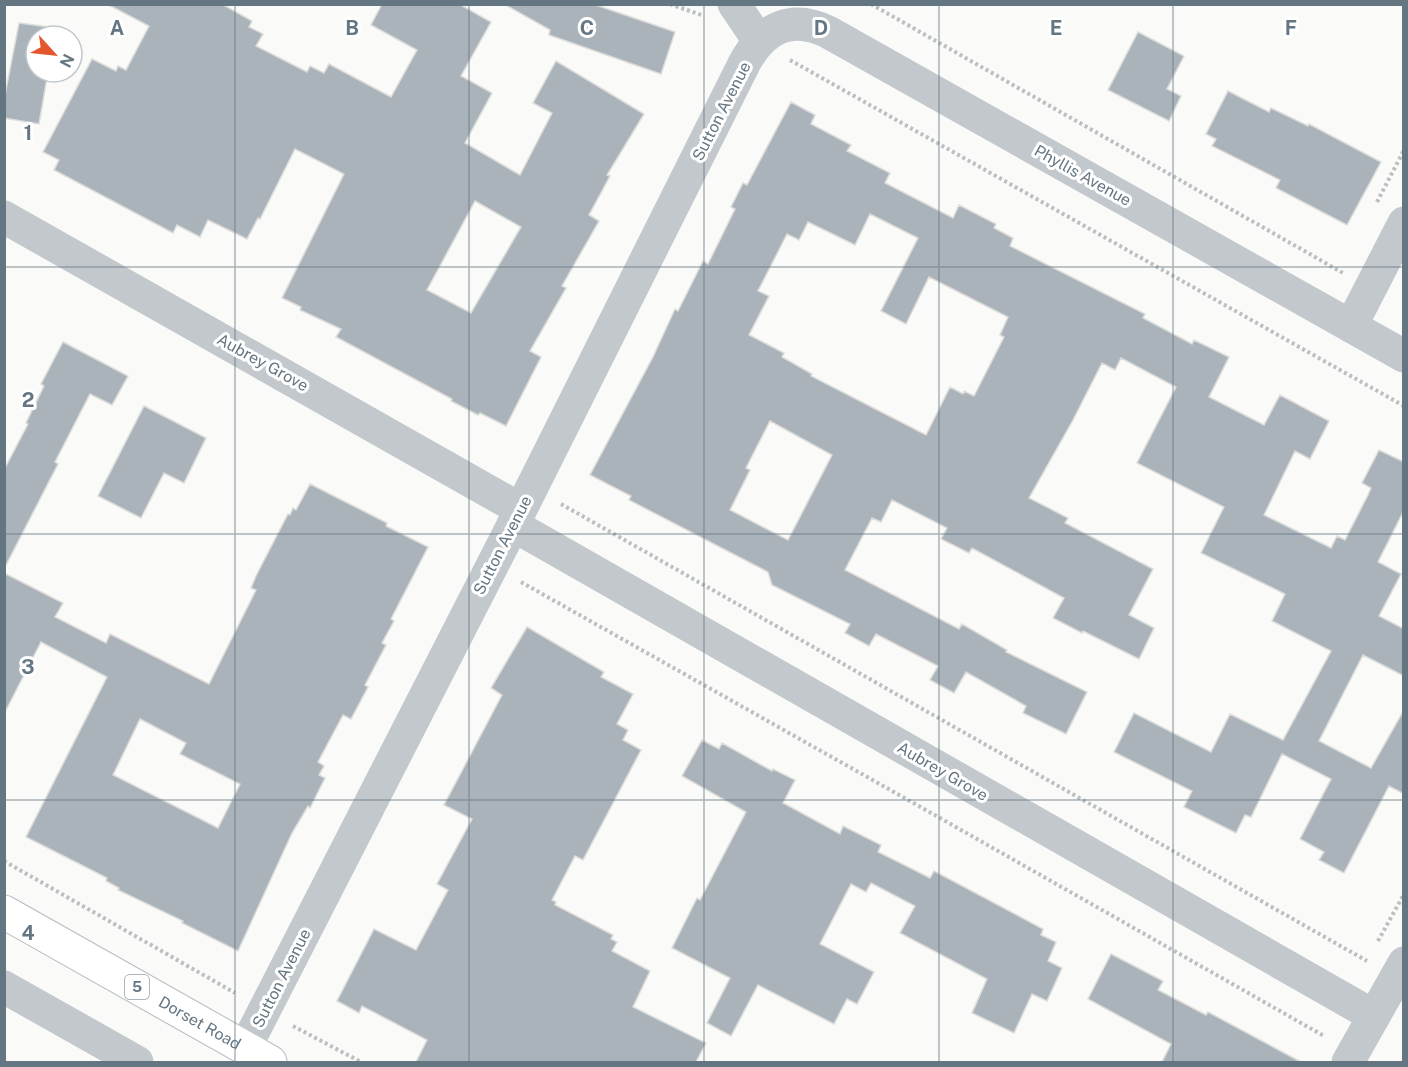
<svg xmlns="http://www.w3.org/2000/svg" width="1408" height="1067" font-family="'Public Sans',sans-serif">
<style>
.building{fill:#aab3b9;stroke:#dcdcda;stroke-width:1.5;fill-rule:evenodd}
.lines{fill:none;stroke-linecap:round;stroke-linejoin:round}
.primary-casing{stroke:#b5babe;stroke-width:35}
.path{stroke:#bbbfc2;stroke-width:4;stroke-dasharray:3 3;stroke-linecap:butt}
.street{stroke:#c3c8cc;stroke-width:33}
.primary{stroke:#fff;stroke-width:33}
.grid{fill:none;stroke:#657683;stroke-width:1.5;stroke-opacity:0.55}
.labels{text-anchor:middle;stroke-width:6;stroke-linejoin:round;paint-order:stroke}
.shield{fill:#fff;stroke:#939fa8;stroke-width:1.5}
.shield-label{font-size:15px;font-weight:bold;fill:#657683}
.street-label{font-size:16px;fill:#657683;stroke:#fff}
.grid-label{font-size:20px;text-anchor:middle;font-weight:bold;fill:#657683;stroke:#fff;stroke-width:6;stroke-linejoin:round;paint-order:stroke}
</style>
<rect width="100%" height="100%" fill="#fafaf8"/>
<g class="building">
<path d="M107,4h115l30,17 -3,6 14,7 -7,12 51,26 3,-6 14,7 5,-9 62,33 26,-47 -46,-25 11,-21h77l32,18 -30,54 31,17 -27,50 55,32 32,-62 -19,-10 23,-42 88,53 -37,61 3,1 -21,39 10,6 -37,65 4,2 -36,63 11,6 -35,69 -26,-13 -2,2 -27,-14 1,-2 -116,-62 5,-8 -41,-19 1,-3 -19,-9 62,-124 -49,-25 -35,70 -2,-1 -11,21 -39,-19 -8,17 -23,-12 -4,8 -119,-63 5,-10 -16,-8 49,-93 24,12 2,-5 8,4 23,-44zM475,201l46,26 -50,86 -44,-23z"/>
<polygon points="504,4 593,4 675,32 661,74 549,35 550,30"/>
<polygon points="19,23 56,28 55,36 36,36 36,72 48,72 39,124 4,118 4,100"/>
<polygon points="1138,32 1184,56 1167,89 1181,96 1169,121 1108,90"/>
<polygon points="1228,91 1269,112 1271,108 1308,126 1309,124 1381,162 1347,225 1276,188 1280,180 1212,146 1216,139 1206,134"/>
<path d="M791,102l24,13 -4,9 40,21 -4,6 43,22 -5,10 68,35 6,-13 37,19 -2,4 19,10 -3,8 135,68 -2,4 49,26 2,-4 35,17 -20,40 55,28 16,-30 49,26 -19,38 -15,-8 -31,64 67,33 6,-12 8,4 23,-45 3,-7 -9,-5 17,-33 25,12v48l-26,52 23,12 -22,42 25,13v47l-41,-21 -44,86 52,27 33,-58v84l-15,-8 -45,87 -25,-13 5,-8 -24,-13 31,-60 -49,-25 -31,63 -6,-2 -9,18 -52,-26 8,-16 -78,-39 20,-39 77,39 19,-38 53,26 48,-89 -59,-30 13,-27 -84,-41 23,-46 -87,-44 39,-76 -55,-29 -6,12 -13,-7 -29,57 -44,78 39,20 -3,5 88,46 -24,46 25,13 -15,31 -56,-28 -1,2 -29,-15 11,-20 -92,-50 -3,5 -28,-14 6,-11 -55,-28 -11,22 -9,-4 -27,52 114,59 3,-5 45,26 -1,2 81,40 -21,42 -43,-21 3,-7 -60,-34 -12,21 -24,-13 8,-14 -62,-32 -7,12 -24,-13 5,-9 -78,-39 -4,-13 -139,-72 2,-4 -41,-21 63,-118 22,-48 3,2 25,-50 5,3 27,-55 -4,-2 12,-24 4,2zM870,214l48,24 -37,73 25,13 23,-47 79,40 -8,18 4,2 -30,59 -10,-5 -1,3 -13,-7 -24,48 -115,-59 1,-2 -30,-17 2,-4 -35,-18 20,-39 -11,-5 29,-57 12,6 9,-18 47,23zM770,421l62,34 -44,85 -58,-30 20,-40 -4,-2z"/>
<polygon points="63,342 128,376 112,405 90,394 55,462 58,464 4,569 4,470 28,424 26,423 44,386 41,384"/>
<polygon points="144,406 206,438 184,483 164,473 141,518 98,496"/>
<path d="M310,484l77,39 -1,3 42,21 -37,72 3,2 -12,22 4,2 -21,40 3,2 -17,32 -8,-4 -25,47 6,4 -5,9 6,3 -15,30 -2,-2 -16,27 -54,118 -56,-28 1,-2 -65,-31 1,-2 -13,-7 1,-3 -81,-41 81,-160 -66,-35 -37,72v-141l59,30 -8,14 51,26 4,-9 99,50 47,-94 -5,-2 5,-12 32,-62 2,1 3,-7 3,2zM140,719l46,24 -6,11 60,30 -22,44 -105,-53z"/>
<polygon points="527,627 604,672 601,677 633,694 617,724 628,730 623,740 641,750 583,860 575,856 552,900 556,902 555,905 613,935 611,939 617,942 612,951 650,971 633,1007 706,1043 696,1062 416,1062 427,1040 362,1006 359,1013 337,1001 374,929 416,950 448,890 437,884 472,819 444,805 502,695 491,688"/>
<polygon points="702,740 719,749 722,743 772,771 773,769 795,780 783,803 840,834 843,826 881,845 878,852 930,878 934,871 1043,929 1041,935 1056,942 1048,961 1062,968 1047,1001 1032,994 1014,1033 972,1013 987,979 900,933 915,906 871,883 866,892 851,884 820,944 874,972 857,1004 847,999 834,1024 758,985 731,1036 707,1023 730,978 672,948 697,898 700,900 746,812 682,776"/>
<polygon points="1111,954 1163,981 1158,990 1206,1015 1208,1012 1301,1062 1162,1062 1171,1044 1088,999"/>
</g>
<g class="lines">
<g class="primary-casing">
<g id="primary">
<path id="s1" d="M4,912l266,150"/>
</g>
</g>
<g class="path">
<polyline points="670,4 704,16"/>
<polyline points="871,4 1343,273"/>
<polyline points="790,60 1404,406"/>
<polyline points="1377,202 1404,150"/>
<polyline points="561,504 1367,961"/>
<polyline points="521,582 940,818 1324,1036"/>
<polyline points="4,861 235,993"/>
<polyline points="1378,941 1404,894"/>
<polyline points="293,1026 361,1062"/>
</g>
<g class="street">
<polyline points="734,4 759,41"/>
<polyline points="4,217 520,509"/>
<polyline points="1351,326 1404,223"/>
<polyline points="513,525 1374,1016"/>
<polyline points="4,987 137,1062"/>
<path d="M245,1048l268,-523 232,-463c19,-34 46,-48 83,-30l576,324"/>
<polyline points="1348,1062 1404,963"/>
</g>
<use href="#primary" class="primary"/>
</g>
<path class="grid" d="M235,4v1058M469,4v1058M704,4v1058M939,4v1058M1173,4v1058M4,267h1400M4,534h1400M4,800h1400"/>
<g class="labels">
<rect class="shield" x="125" y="975" width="24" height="24" rx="4.5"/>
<g class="shield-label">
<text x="137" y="992">5</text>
</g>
<g class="street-label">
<text transform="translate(721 111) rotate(-63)" y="6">Sutton Avenue</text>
<text transform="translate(1083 175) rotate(29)" y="6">Phyllis Avenue</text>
<text transform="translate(263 362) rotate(29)" y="6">Aubrey Grove</text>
<text transform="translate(502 545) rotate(-63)" y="6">Sutton Avenue</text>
<text transform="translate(943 771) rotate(30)" y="6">Aubrey Grove</text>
<text transform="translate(281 978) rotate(-63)" y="6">Sutton Avenue</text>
<text dy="6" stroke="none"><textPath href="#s1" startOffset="225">Dorset Road</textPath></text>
</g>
</g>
<g class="grid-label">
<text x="117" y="35">A</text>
<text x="352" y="35">B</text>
<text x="587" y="35">C</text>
<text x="821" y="35">D</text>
<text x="1056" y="35">E</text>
<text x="1291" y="35">F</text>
<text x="28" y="140">1</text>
<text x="28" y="407">2</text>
<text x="28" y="674">3</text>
<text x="28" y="940">4</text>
</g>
<rect width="1408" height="1067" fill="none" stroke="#657683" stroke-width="12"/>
<g transform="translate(54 54) rotate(117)"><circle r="28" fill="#ffffff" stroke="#c1c8cd" stroke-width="1.5"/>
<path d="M0-4.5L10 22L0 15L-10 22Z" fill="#e4572e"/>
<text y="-9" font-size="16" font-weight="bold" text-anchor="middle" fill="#657683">N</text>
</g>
</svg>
